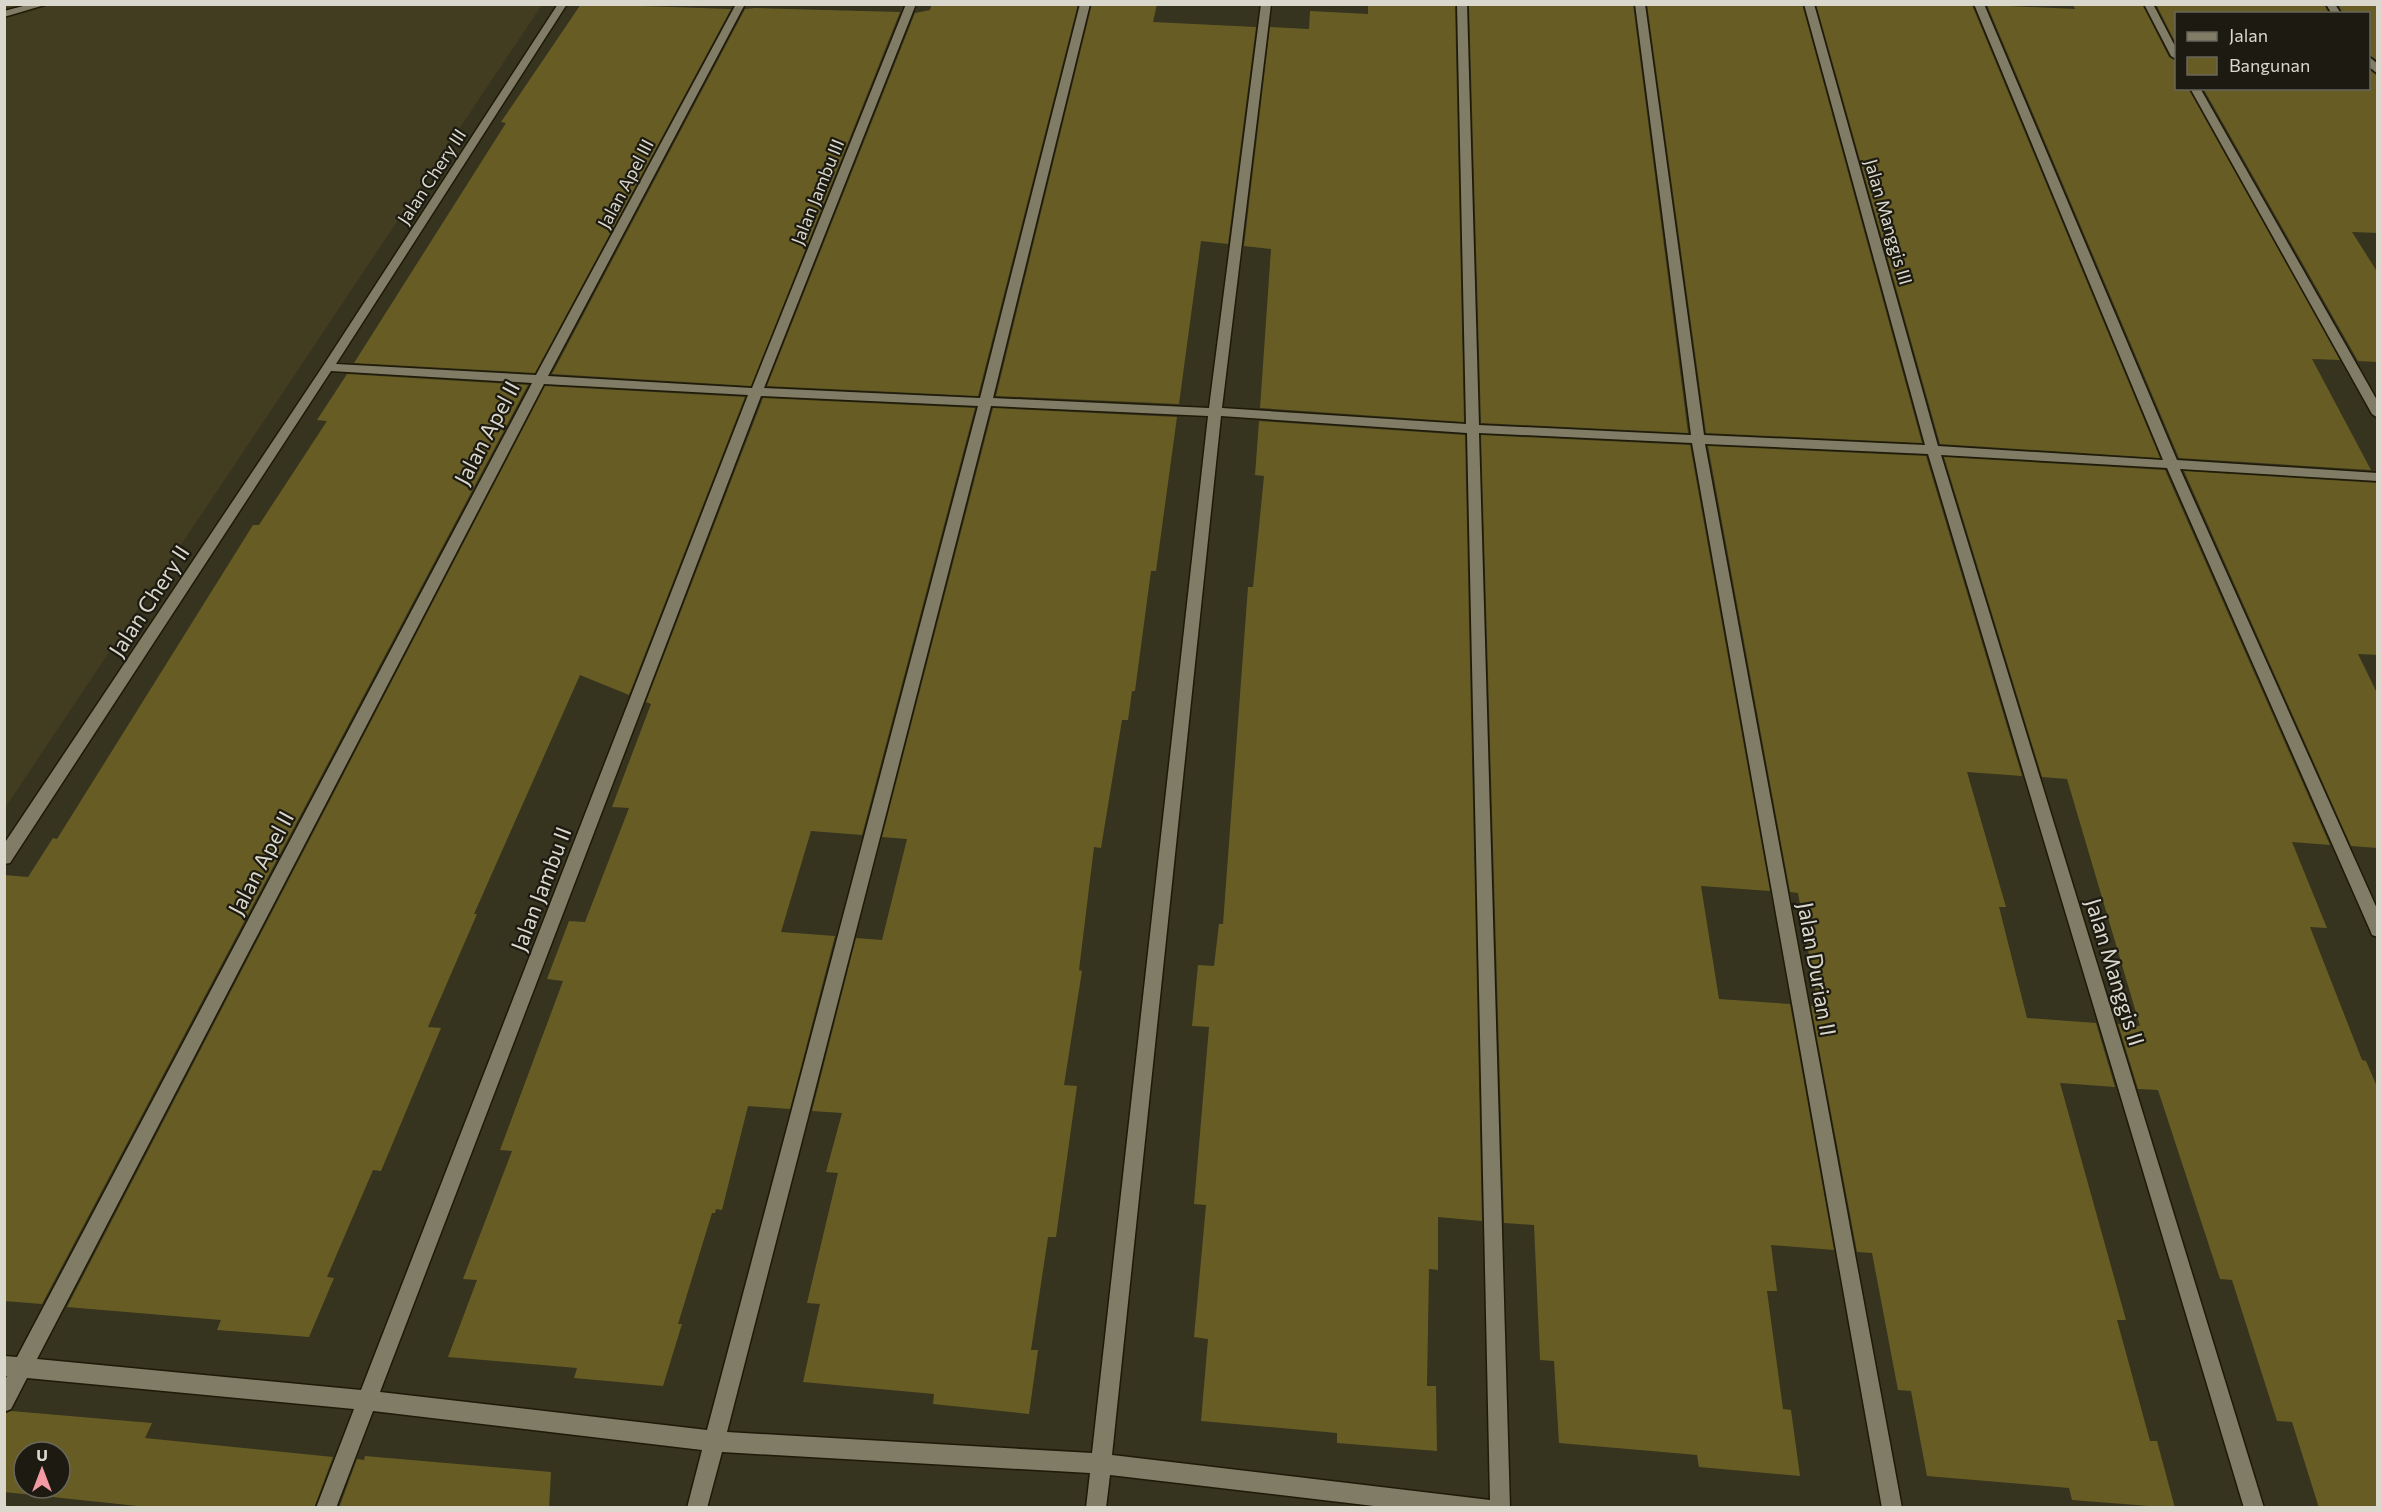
<svg xmlns="http://www.w3.org/2000/svg" width="2382" height="1512" font-family="Commissioner,sans-serif">
<style>
.built{fill:#423d21}
.building{fill:#675d24;fill-rule:evenodd}
.lines{fill:none;stroke-linecap:round;stroke-linejoin:round}
.lane-casing{stroke:#1e1a07;stroke-width:3}
.street-casing{stroke:#1e1a07;stroke-width:3}
.lane{fill:#807c66;fill-rule:evenodd}
.street{fill:#807c66;fill-rule:evenodd}
.labels{text-anchor:middle;stroke-width:4.5;stroke-linejoin:round;paint-order:stroke}
.far-street-label{font-size:18px;fill:#dad8cc;stroke:#1c1a11}
.street-label{font-size:22px;fill:#dad8cc;stroke:#1c1a11}
</style>
<rect width="100%" height="100%" fill="#36331f"/>
<polygon class="built" points="5,5 542,5 5,808"/>
<g class="building">
<polygon points="581,4 731,9 535,373 354,363 506,123 501,122"/>
<polygon points="932,4 1078,4 978,396 767,386 915,13 930,10"/>
<polygon points="1092,4 1157,4 1153,22 1256,27 1228,244 1201,241 1179,404 996,396"/>
<polygon points="1368,4 1455,4 1464,422 1260,408 1271,249 1244,246 1270,27 1309,29 1310,11 1368,14"/>
<polygon points="1469,4 1633,4 1688,433 1481,423"/>
<polygon points="1647,4 1802,4 1922,443 1706,433"/>
<polygon points="1816,4 1972,5 2160,458 1940,444"/>
<polygon points="2073,4 2142,4 2169,57 2176,61 2176,88 2188,88 2340,360 2312,359 2371,470 2179,458 1987,5 2075,9"/>
<polygon points="2156,4 2324,4 2329,14 2176,14 2176,44"/>
<polygon points="2338,4 2378,4 2378,61 2368,54 2368,14 2343,14"/>
<polygon points="755,8 900,12 751,386 552,374 745,9"/>
<polygon points="2368,69 2378,76 2378,233 2352,232 2378,273 2378,362 2358,361 2203,88 2368,88"/>
<polygon points="347,374 528,385 42,1304 4,1301 4,875 28,877 53,838 57,839 253,525 259,525 327,421 317,420"/>
<polygon points="545,386 745,397 629,695 580,675 474,914 477,914 428,1027 441,1028 381,1171 373,1170 327,1277 334,1278 309,1337 217,1330 221,1320 67,1307"/>
<polygon points="763,398 975,408 862,835 811,831 781,932 835,936 790,1109 748,1106 722,1210 716,1209 715,1213 712,1213 678,1324 682,1324 663,1386 574,1378 577,1368 448,1357 477,1280 463,1279 512,1151 500,1150 563,981 547,979 569,921 585,922 629,808 612,807 651,704 646,702"/>
<polygon points="993,408 1177,417 1156,571 1151,571 1135,691 1132,691 1128,720 1122,720 1101,848 1094,847 1079,970 1082,971 1064,1085 1077,1086 1056,1237 1048,1237 1031,1350 1038,1350 1029,1414 933,1404 934,1394 803,1382 820,1304 807,1303 838,1173 826,1172 842,1113 812,1111 856,938 882,940 907,839 882,837"/>
<polygon points="1259,421 1465,435 1482,1221 1438,1217 1438,1270 1429,1269 1427,1386 1436,1386 1437,1451 1337,1443 1337,1433 1201,1421 1208,1339 1194,1337 1206,1205 1194,1204 1209,1027 1192,1026 1198,965 1214,966 1219,924 1223,924 1248,587 1253,587 1264,476 1255,475"/>
<polygon points="1481,435 1690,445 1770,891 1701,886 1719,999 1790,1004 1834,1250 1771,1245 1777,1291 1767,1291 1783,1409 1791,1410 1800,1476 1699,1467 1697,1455 1559,1443 1554,1361 1540,1360 1534,1225 1504,1223"/>
<polygon points="1708,446 1926,456 2022,776 1967,772 2006,907 1999,907 2027,1018 2096,1023 2115,1087 2060,1083 2126,1320 2117,1320 2150,1441 2157,1441 2175,1508 2072,1500 2069,1488 1927,1476 1911,1391 1898,1390 1872,1253 1857,1252 1811,1006 1818,1006 1798,893 1790,892"/>
<polygon points="1944,457 2165,470 2330,845 2292,842 2327,928 2310,927 2362,1060 2366,1061 2378,1089 2378,1508 2319,1508 2292,1422 2277,1421 2232,1280 2220,1279 2158,1090 2138,1089 2118,1024 2140,1026 2067,779 2042,777"/>
<polygon points="2184,471 2378,483 2378,655 2358,654 2378,695 2378,848 2351,846"/>
<path d="M11,1411l141,12 -7,15 188,19 -19,51h-157l-153,-16v-78zM24,1452h36v36h-36z"/>
<polygon points="365,1456 551,1472 549,1508 339,1508 357,1459 364,1460"/>
</g>
<g class="lines">
<g class="lane-casing">
<polygon id="lane" points="31,4 48,4 4,17 4,11"/>
</g>
<g class="street-casing">
<g id="street">
<path d="M558,4h9l-231,360 200,11 200,-371h9l-197,372 204,12 154,-384h10l-152,384 216,10 100,-394h10l-97,394 216,10 52,-404h10l-49,404 244,16 -9,-420h10l12,421 212,10 -56,-431h10l59,431 221,10 -121,-441h10l124,442 225,14 -189,-456h10l193,456 201,13v8l-198,-12 198,442v26l-6,-2 -2,-5 -203,-462 -226,-13 323,1053h-20l-316,-1054 -223,-10 197,1064h-20l-190,-1065 -213,-10 31,1075h-119l-281,-33 -4,33h-20l4,-35 -368,-21 -15,56h-20l15,-58 -329,-39 -37,97h-20l38,-99 -327,-31 -16,31 -7,3v-31l3,-5h-3v-20l13,1 515,-974 -201,-12 -321,492 -6,1v-20l319,-478zM544,384l204,11 -387,995 -324,-31zM761,396l217,10 -271,1024 -327,-38zM991,406l217,10 -116,1037 -365,-21zM1221,416l246,17 23,1067 -378,-45z"/>
<polygon points="2144,4 2153,4 2176,48 2176,59 2171,56"/>
<polygon points="2326,4 2335,4 2341,14 2332,14"/>
<polygon points="2368,56 2378,64 2378,74 2368,66"/>
<polygon points="2190,88 2200,88 2378,402 2378,418 2372,414"/>
</g>
</g>
<use href="#lane" class="lane"/>
<use href="#street" class="street"/>
</g>
<g class="labels">
<g class="far-street-label">
<text transform="translate(432 177) rotate(-57)" y="6">Jalan Chery III</text>
<text transform="translate(626 184) rotate(-62)" y="6">Jalan Apel III</text>
<text transform="translate(818 192) rotate(-68)" y="6">Jalan Jambu III</text>
<text transform="translate(1888 222) rotate(74)" y="6">Jalan Manggis III</text>
</g>
<g class="street-label">
<text transform="translate(487 433) rotate(-62)" y="8">Jalan Apel II</text>
<text transform="translate(149 601) rotate(-57)" y="8">Jalan Chery II</text>
<text transform="translate(261 863) rotate(-62)" y="8">Jalan Apel II</text>
<text transform="translate(541 889) rotate(-69)" y="8">Jalan Jambu II</text>
<text transform="translate(1817 969) rotate(80)" y="8">Jalan Durian II</text>
<text transform="translate(2115 972) rotate(73)" y="8">Jalan Manggis II</text>
</g>
</g>
<rect width="2382" height="1512" fill="none" stroke="#dad8cc" stroke-width="12"/>
<rect x="2175" y="12" width="195" height="78" fill="#1c1a11" stroke="#68665c" stroke-width="1.5"/>
<rect x="2187" y="32" width="30" height="9" fill="#807c66" stroke="#68665c" stroke-width="1.5"/>
<text x="2229" y="42" font-size="18" fill="#dad8cc">Jalan</text>
<rect x="2187" y="57" width="30" height="18" fill="#675d24" stroke="#68665c" stroke-width="1.5"/>
<text x="2229" y="72" font-size="18" fill="#dad8cc">Bangunan</text>
<g transform="translate(42 1470)"><circle r="28" fill="#1c1a11" stroke="#68665c" stroke-width="1.5"/>
<path d="M0-4.5L10 22L0 15L-10 22Z" fill="#f49aa2"/>
<text y="-9" font-size="16" font-weight="bold" text-anchor="middle" fill="#dad8cc">U</text>
</g>
</svg>
